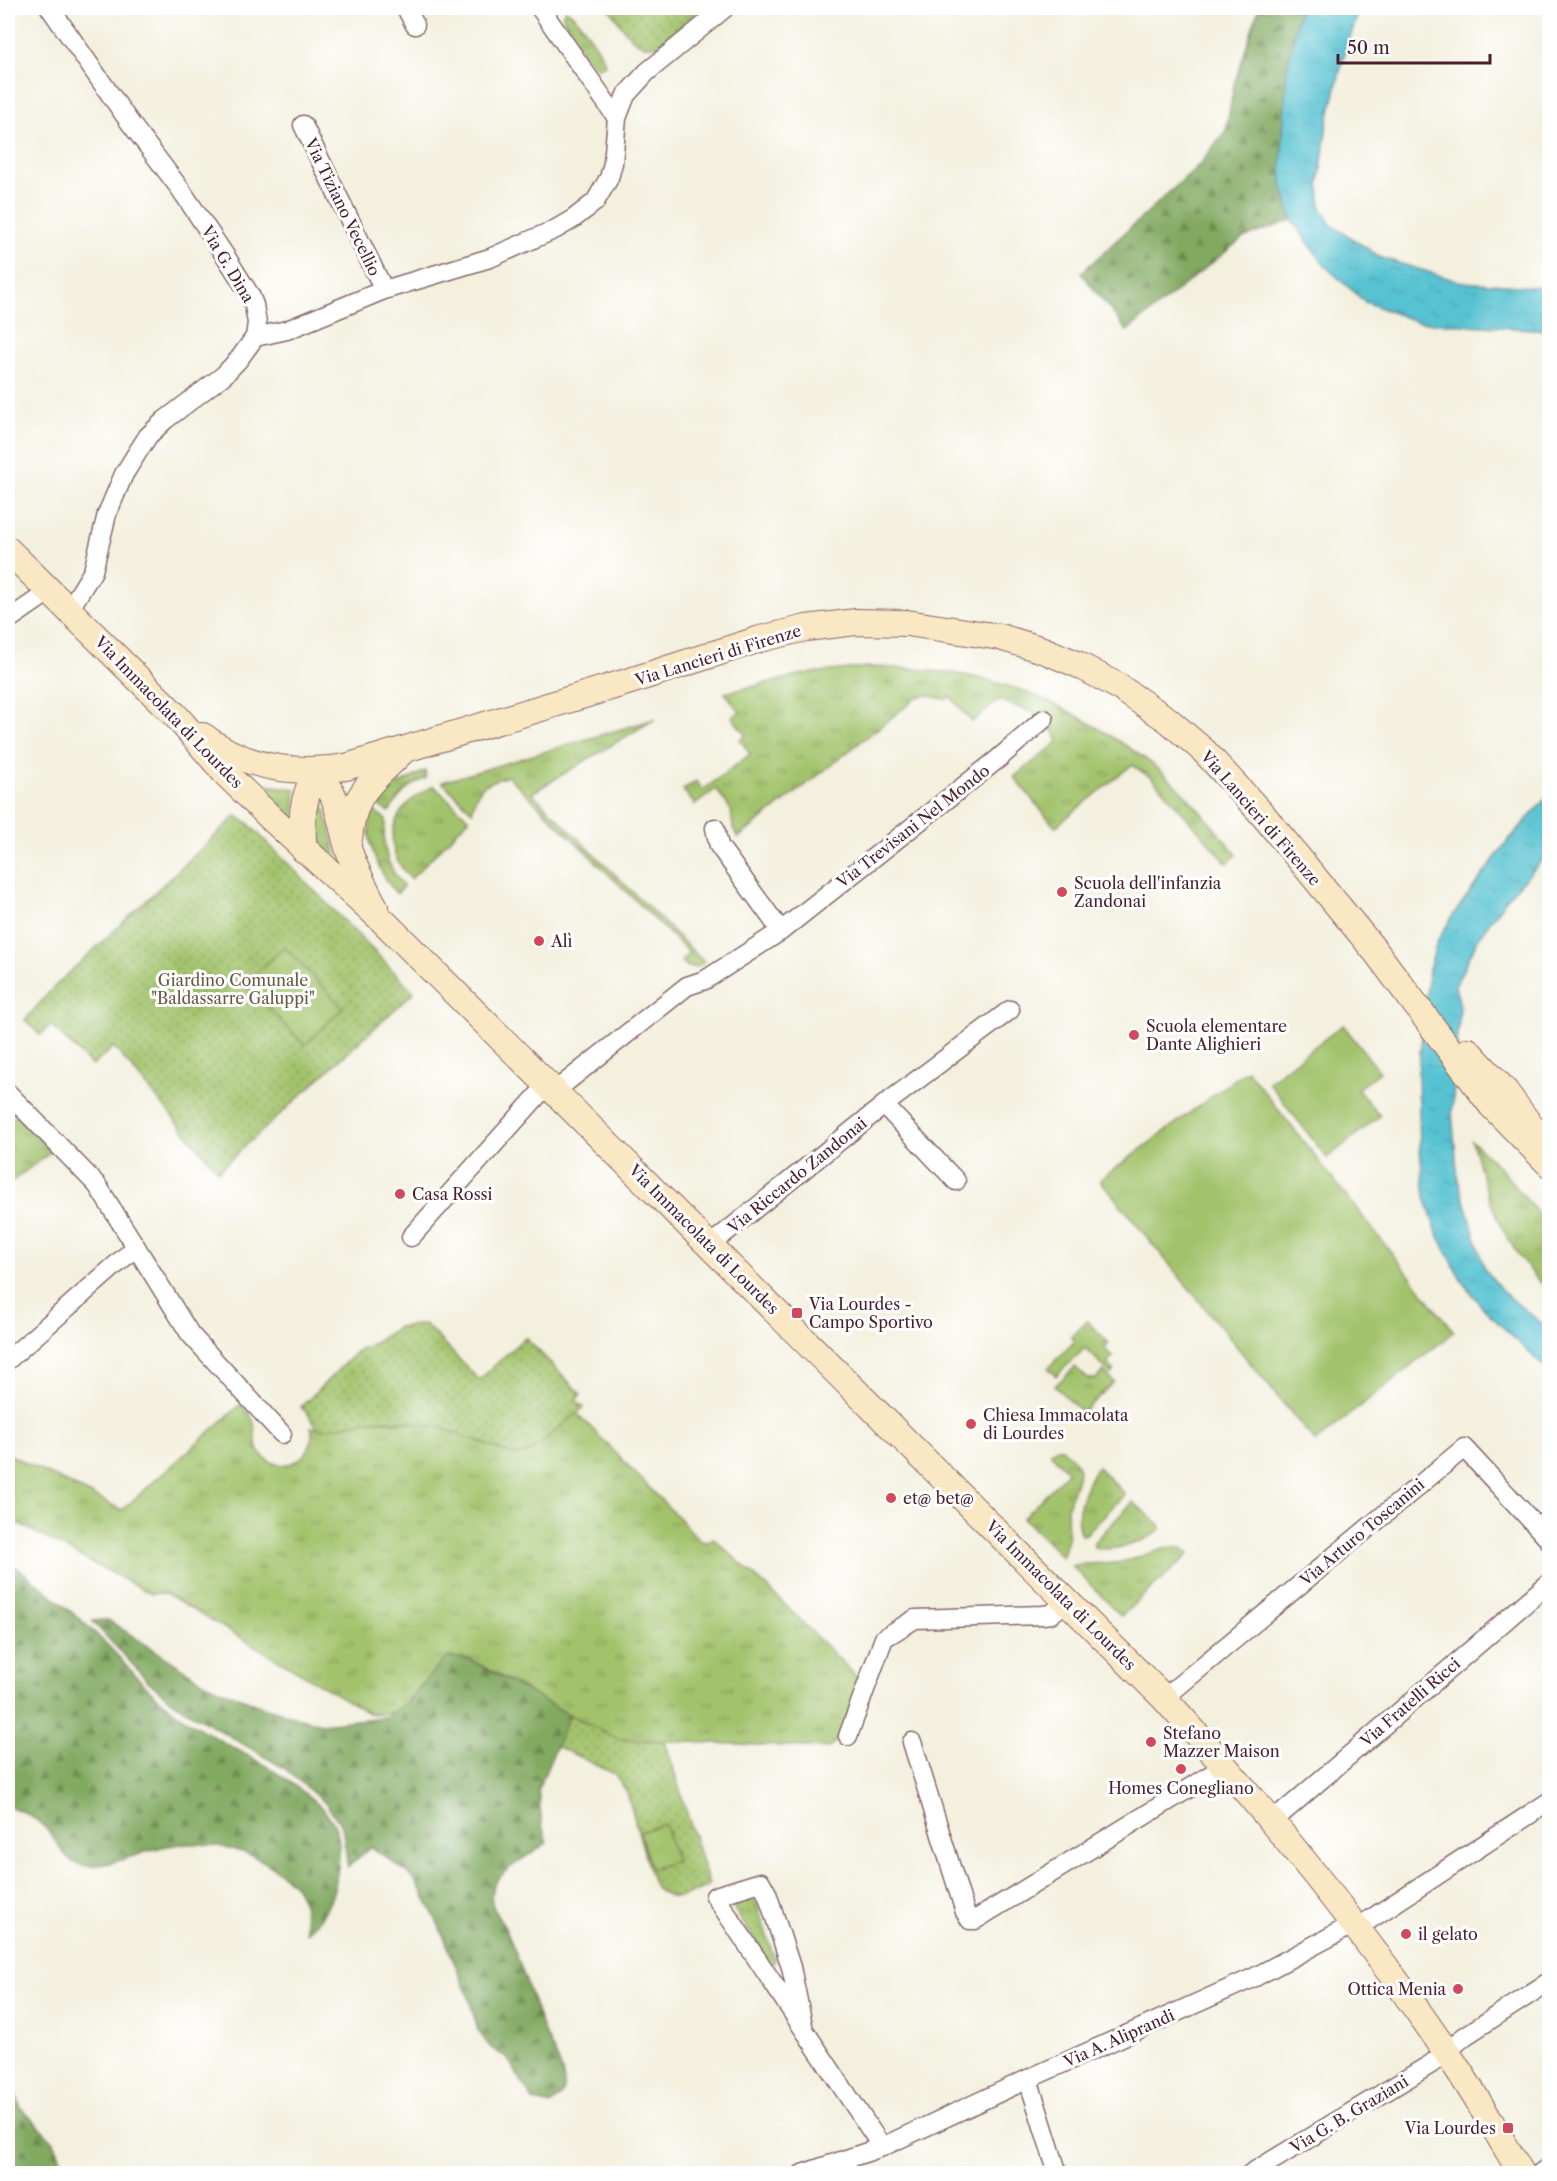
<svg xmlns="http://www.w3.org/2000/svg" width="1557" height="2181" font-family="'Libre Caslon Text',serif">
<style>
.grass{fill:url(#grass-tufts);stroke:#76714c;stroke-width:1.5}
.forest{fill:url(#forest-firs);stroke:#666446;stroke-width:1.5}
.park{fill:url(#park-dots);stroke:#76714c;stroke-width:1.5}
.pitch{fill:#a2c36c;stroke:#76714c;stroke-width:1.5}
.water{fill:url(#water-ripples);stroke:#50707e;stroke-width:1.5}
.lines{fill:none;stroke-linecap:round;stroke-linejoin:round}
.street-casing{stroke:#85686a;stroke-width:21}
.secondary-casing{stroke:#85686a;stroke-width:28}
.street{stroke:#fff;stroke-width:18}
.secondary{stroke:#fae7c3;stroke-width:26}
.poi-dot{fill:#d1495b;stroke:#fff;stroke-width:2}
.labels{text-anchor:middle;stroke-width:6;stroke-linejoin:round;paint-order:stroke}
.street-label{font-size:16px;fill:#4a1f2b;stroke:#fff}
.poi-label{font-size:16px;fill:#4a1f2b;stroke:#fff;text-anchor:start}
.park-label{font-size:16px;fill:#695842;stroke:#fff}
</style>
<defs>
<pattern id="grass-tufts" width="24" height="20" patternUnits="userSpaceOnUse" patternTransform="scale(1.5)"><rect width="24" height="20" fill="#a2c36c"/><path d="M3 7l-1-3M5 7V3M7 7l1-3M15 17l-1-3M17 17v-4M19 17l1-3" fill="none" stroke="#869e59"/></pattern>
<pattern id="forest-firs" width="22" height="20" patternUnits="userSpaceOnUse" patternTransform="scale(1.5)"><rect width="22" height="20" fill="#81a960"/><path d="M5 1l3.5 6h-7zM16 11l3.5 6h-7z" fill="#6c894f"/></pattern>
<pattern id="park-dots" width="8" height="8" patternUnits="userSpaceOnUse" patternTransform="scale(1.5)"><rect width="8" height="8" fill="#a2c36c"/><path d="M2 2h.1M6 6h.1" fill="none" stroke="#869e59" stroke-width="1.8" stroke-linecap="round"/></pattern>
<pattern id="water-ripples" width="26" height="14" patternUnits="userSpaceOnUse" patternTransform="scale(1.5)"><rect width="26" height="14" fill="#57c2d2"/><path d="M2 4q2-2 4 0t4 0M15 11q2-2 4 0t4 0" fill="none" stroke="#4da6b4"/></pattern>
</defs>
<rect width="100%" height="100%" fill="#fff"/>
<filter id="ink" filterUnits="userSpaceOnUse"><feTurbulence type="fractalNoise" baseFrequency=".0167" numOctaves="2"/><feDisplacementMap in="SourceGraphic" scale="12" xChannelSelector="R" yChannelSelector="G"/><feConvolveMatrix kernelMatrix="1 2 1 2 8 2 1 2 1" color-interpolation-filters="sRGB"/></filter>
<filter id="wash" filterUnits="userSpaceOnUse"><feTurbulence type="fractalNoise" baseFrequency=".008" numOctaves="4" result="noise"/><feDisplacementMap in="SourceGraphic" scale="24" xChannelSelector="R" yChannelSelector="G"/><feGaussianBlur stdDeviation="1.35" result="paint"/><feColorMatrix in="noise" values="0 0 0 0 0 0 0 0 0 0 0 0 0 0 0 0 0 1.4 0 .05"/><feComposite in="paint" operator="in"/></filter>
<g filter="url(#wash)">
<rect width="100%" height="100%" fill="#f3f0de"/>
<g class="grass">
<path d="M566,10c11,6 37,42 39,55l-6,3c-9,-3 -38,-45 -36,-55z"/>
<path d="M867,667c98,1 163,16 245,70 18,11 37,23 52,37 27,24 50,54 73,81l-10,8 -75,-85 -20,-13 -77,62 -41,-50 44,-35c-7,-27 -36,-33 -59,-42l-27,22 -22,-26 -4,4 -19,-5 -9,2 -180,141 -5,-10 -2,-18 -15,-21 -21,16 -12,-15 13,-9 7,9 47,-36 -10,-14 6,-5 -14,-18 8,-5 -15,-19 79,-19z"/>
<path d="M655,719l-123,74 172,169 -7,5h-9l-7,-6 8,-8 -181,-177c-24,7 -31,10 -36,35l-30,-29z"/>
<path d="M425,771l1,7c-18,7 -27,18 -37,34l-12,-7 20,-20z"/>
<polygon points="245,780 258,784 296,789 294,828"/>
<path d="M434,786l35,33 -58,60c-34,-36 -18,-74 23,-93z"/>
<polygon points="318,796 322,797 342,876 317,852 312,836"/>
<path d="M373,811l13,8c-5,26 0,46 17,67l-5,7h-2c-16,-19 -35,-57 -23,-82z"/>
<polygon points="16,1115 51,1152 8,1184 8,1121"/>
<path d="M1472,1141l29,28 48,58v65c-15,-17 -31,-35 -42,-55 -17,-30 -26,-63 -35,-96z"/>
<polygon points="1087,1321 1109,1343 1104,1348 1113,1357 1107,1363 1114,1371 1111,1374 1085,1348 1056,1376 1048,1368 1075,1341 1071,1337"/>
<polygon points="1075,1367 1088,1379 1096,1379 1104,1371 1114,1382 1082,1413 1055,1386"/>
<path d="M241,1404c5,6 11,12 13,19 2,12 0,22 7,31 20,25 58,2 50,-27l9,2 52,-9 58,4 26,7 57,24 18,-4 46,-38 124,128 7,1 5,-4 56,51 91,91 -20,58 -12,10 -210,-9 -48,-24 -101,-56c-37,-7 -47,37 -75,52 -6,4 -17,3 -24,3l-205,-121 -14,1 -143,-76v-64l114,56z"/>
<path d="M1056,1448h6c7,7 16,14 17,23l-12,38 1,31 -6,17 -39,-39 45,-46 -18,-19z"/>
<path d="M1098,1467l27,27 -39,40 -5,1c-9,-19 5,-51 15,-67z"/>
<path d="M1133,1502l27,23v6c-19,12 -40,19 -63,18l-3,-2v-5z"/>
<path d="M1172,1547l10,1 7,6 -68,62 -49,-50c15,-5 28,-1 43,-3 20,-3 37,-12 57,-16z"/>
<polygon points="750,1896 756,1902 774,1958 774,1962 771,1965 734,1909 734,1904 737,1901"/>
</g>
<g class="forest">
<polygon points="1259,8 1300,8 1287,69 1281,166 1282,185 1292,220 1243,238 1127,331 1081,273 1200,164 1226,130 1234,85"/>
<path d="M8,1560c31,25 62,48 90,76 24,22 42,48 67,68 44,36 99,54 142,91 11,9 24,20 29,34 5,15 3,30 1,45 -3,23 -13,45 -31,59 -1,-15 -1,-31 -9,-44 -3,-5 -9,-9 -13,-13 -30,-27 -78,-37 -117,-30 -25,4 -70,29 -94,16 -8,-5 -15,-17 -20,-25 -11,-14 -28,-28 -45,-30z"/>
<path d="M108,1620l97,63 58,24 58,17 64,-7 24,-17 26,-31 13,-12 21,2 101,56 -32,74 4,36 5,18c-15,10 -51,30 -55,47 -4,17 9,28 15,42 14,31 23,63 35,95 7,16 24,44 22,61 -1,8 -7,12 -14,17l-17,-5 -26,-42 -16,-10 -13,-17 -9,-33 -28,-68 -15,-31 -12,-20 -8,-7 -35,-25 -23,20 -6,-41 -16,-22 -42,-36 -112,-66 -24,-21 -56,-60z"/>
<polygon points="8,2074 21,2108 54,2142 67,2173 8,2173"/>
</g>
<g class="park">
<path d="M609,8h93l-44,37c-25,7 -36,-20 -49,-37z"/>
<polygon points="236,816 247,822 414,992 218,1171 114,1047 92,1066 51,1025 40,1035 25,1020 53,988"/>
<path d="M425,1324l54,56 46,-43 56,57 -5,6 8,8 -53,43 -9,4h-9c-52,-20 -82,-36 -140,-35 -18,1 -37,9 -55,9l-10,-15 -7,-7 58,-58 8,-2 32,-20z"/>
<path d="M570,1715l48,24 47,2 44,144c-22,11 -41,23 -57,-4l-25,-89 -12,-18 -59,-28z"/>
</g>
<g class="pitch">
<polygon points="284,947 343,1008 305,1045 245,984"/>
<polygon points="1343,1025 1380,1072 1357,1089 1380,1116 1327,1158 1268,1082"/>
<polygon points="1247,1070 1454,1332 1315,1442 1100,1180"/>
<polygon points="665,1824 676,1861 651,1869 639,1832"/>
</g>
<g class="water">
<polygon points="1300,8 1360,8 1345,52 1327,124 1319,184 1321,208 1331,225 1382,258 1461,282 1549,288 1549,330 1418,322 1365,302 1325,266 1292,220 1282,185 1281,166 1287,69"/>
<polygon points="1549,795 1549,853 1507,898 1479,937 1455,986 1460,1006 1452,1113 1458,1180 1485,1269 1504,1293 1549,1329 1549,1372 1482,1307 1461,1279 1437,1233 1425,1197 1420,1149 1418,1073 1429,970 1437,942 1451,918 1506,843"/>
</g>
</g>
<g filter="url(#ink)">
<g class="lines">
<g class="street-casing">
<g id="street">
<polyline points="50,8 128,120 181,190 228,260 250,295 254,305 257,323 255,337 239,359 224,375 165,420 148,436 137,453 124,474 107,514 93,571 69,610"/>
<polyline points="406,8 415,25"/>
<polyline points="540,8 617,118"/>
<polyline points="303,125 384,290"/>
<polyline points="255,337 287,330 384,290 490,258 556,229 573,219 595,202 609,178 613,163 617,118 626,95 647,72 725,8"/>
<polyline points="8,620 50,591"/>
<polyline points="715,828 719,846 781,931"/>
<polyline points="555,1091 687,986 705,980 781,931 998,759 1044,719"/>
<polyline points="8,1093 97,1185 136,1247 8,1360"/>
<polyline points="884,1105 956,1181"/>
<polyline points="411,1237 548,1084"/>
<polyline points="710,1245 884,1105 1010,1010"/>
<polyline points="136,1247 190,1334 282,1434"/>
<polyline points="1164,1698 1464,1448 1550,1541"/>
<polyline points="848,1736 884,1638 915,1619 1043,1615 1051,1614 1068,1601"/>
<polyline points="912,1742 965,1912 970,1920 975,1920 1225,1766"/>
<polyline points="1272,1822 1550,1582"/>
<polyline points="1357,1928 1550,1801"/>
<polyline points="804,2030 791,1967 767,1893 761,1882 715,1896 882,2147"/>
<polyline points="1028,2079 1058,2174"/>
<polyline points="802,2174 882,2147 1028,2079 1255,1977 1354,1924"/>
<polyline points="1250,2174 1431,2064 1465,2036 1550,1981"/>
<polyline points="1539,2174 1550,2166"/>
</g>
</g>
<g class="secondary-casing">
<g id="secondary">
<path d="M8,550l168,166 50,58 47,46 109,100 782,778c101,111 196,228 281,352 28,40 51,82 77,124"/>
<path d="M203,736c41,32 93,39 143,31l281,-85 133,-43 46,-11 50,-6 51,1 93,14 43,13 36,15 37,20 52,35 36,31 59,64 113,137 116,154 58,59"/>
<path d="M317,772c22,22 22,47 31,76 6,20 17,40 27,59"/>
<path d="M349,839c4,-46 20,-55 52,-86"/>
<path d="M304,850c-3,-31 -3,-51 13,-78"/>
<polyline points="1468,1051 1505,1091 1536,1133"/>
</g>
</g>
<use href="#street" class="street"/>
<use href="#secondary" class="secondary"/>
</g>
</g>
<g class="poi-dot">
<circle cx="1062" cy="892" r="6"/>
<circle cx="539" cy="941" r="6"/>
<circle cx="1134" cy="1035" r="6"/>
<circle cx="400" cy="1194" r="6"/>
<rect x="791" y="1307" width="12" height="12" rx="3"/>
<circle cx="971" cy="1424" r="6"/>
<circle cx="891" cy="1498" r="6"/>
<circle cx="1151" cy="1742" r="6"/>
<circle cx="1181" cy="1769" r="6"/>
<circle cx="1406" cy="1934" r="6"/>
<circle cx="1458" cy="1989" r="6"/>
<rect x="1502" y="2122" width="12" height="12" rx="3"/>
</g>
<g class="labels">
<g class="street-label">
<text transform="translate(343 207) rotate(64)" y="6">Via Tiziano Vecellio</text>
<text transform="translate(228 264) rotate(59)" y="6">Via G. Dina</text>
<text transform="translate(718 655) rotate(-17)" y="6">Via Lancieri di Firenze</text>
<text transform="translate(169 712) rotate(46)" y="6">Via Immacolata di Lourdes</text>
<text transform="translate(1261 818) rotate(49)" y="6">Via Lancieri di Firenze</text>
<text transform="translate(913 826) rotate(-38)" y="6">Via Trevisani Nel Mondo</text>
<text transform="translate(797 1175) rotate(-39)" y="6">Via Riccardo Zandonai</text>
<text transform="translate(704 1239) rotate(45)" y="6">Via Immacolata di Lourdes</text>
<text transform="translate(1362 1532) rotate(-40)" y="6">Via Arturo Toscanini</text>
<text transform="translate(1061 1595) rotate(45)" y="6">Via Immacolata di Lourdes</text>
<text transform="translate(1410 1702) rotate(-41)" y="6">Via Fratelli Ricci</text>
<text transform="translate(1119 2038) rotate(-24)" y="6">Via A. Aliprandi</text>
<text transform="translate(1349 2114) rotate(-31)" y="6">Via G. B. Graziani</text>
</g>
<g class="poi-label">
<text x="1074" y="889">Scuola dell'infanzia<tspan x="1074" dy="18">Zandonai</tspan></text>
<text x="551" y="947">Alì</text>
<text x="1146" y="1032">Scuola elementare<tspan x="1146" dy="18">Dante Alighieri</tspan></text>
<text x="412" y="1200">Casa Rossi</text>
<text x="809" y="1310">Via Lourdes -<tspan x="809" dy="18">Campo Sportivo</tspan></text>
<text x="983" y="1421">Chiesa Immacolata<tspan x="983" dy="18">di Lourdes</tspan></text>
<text x="903" y="1504">et@ bet@</text>
<text x="1163" y="1739">Stefano<tspan x="1163" dy="18">Mazzer Maison</tspan></text>
<text x="1181" y="1794" text-anchor="middle">Homes Conegliano</text>
<text x="1418" y="1940">il gelato</text>
<text x="1446" y="1995" text-anchor="end">Ottica Menia</text>
<text x="1496" y="2134" text-anchor="end">Via Lourdes</text>
</g>
<g class="park-label">
<text x="233" y="986">Giardino Comunale<tspan x="233" dy="18">"Baldassarre Galuppi"</tspan></text>
</g>
</g>
<rect width="1557" height="2181" fill="none" stroke="#fff" stroke-width="30"/>
<path d="M1338 54v9h152v-9" fill="none" stroke="#4a1f2b" stroke-width="3"/>
<text x="1347" y="54" font-size="18" fill="#4a1f2b" stroke="#ffffff" stroke-width="4.5" paint-order="stroke">50 m</text>
</svg>
